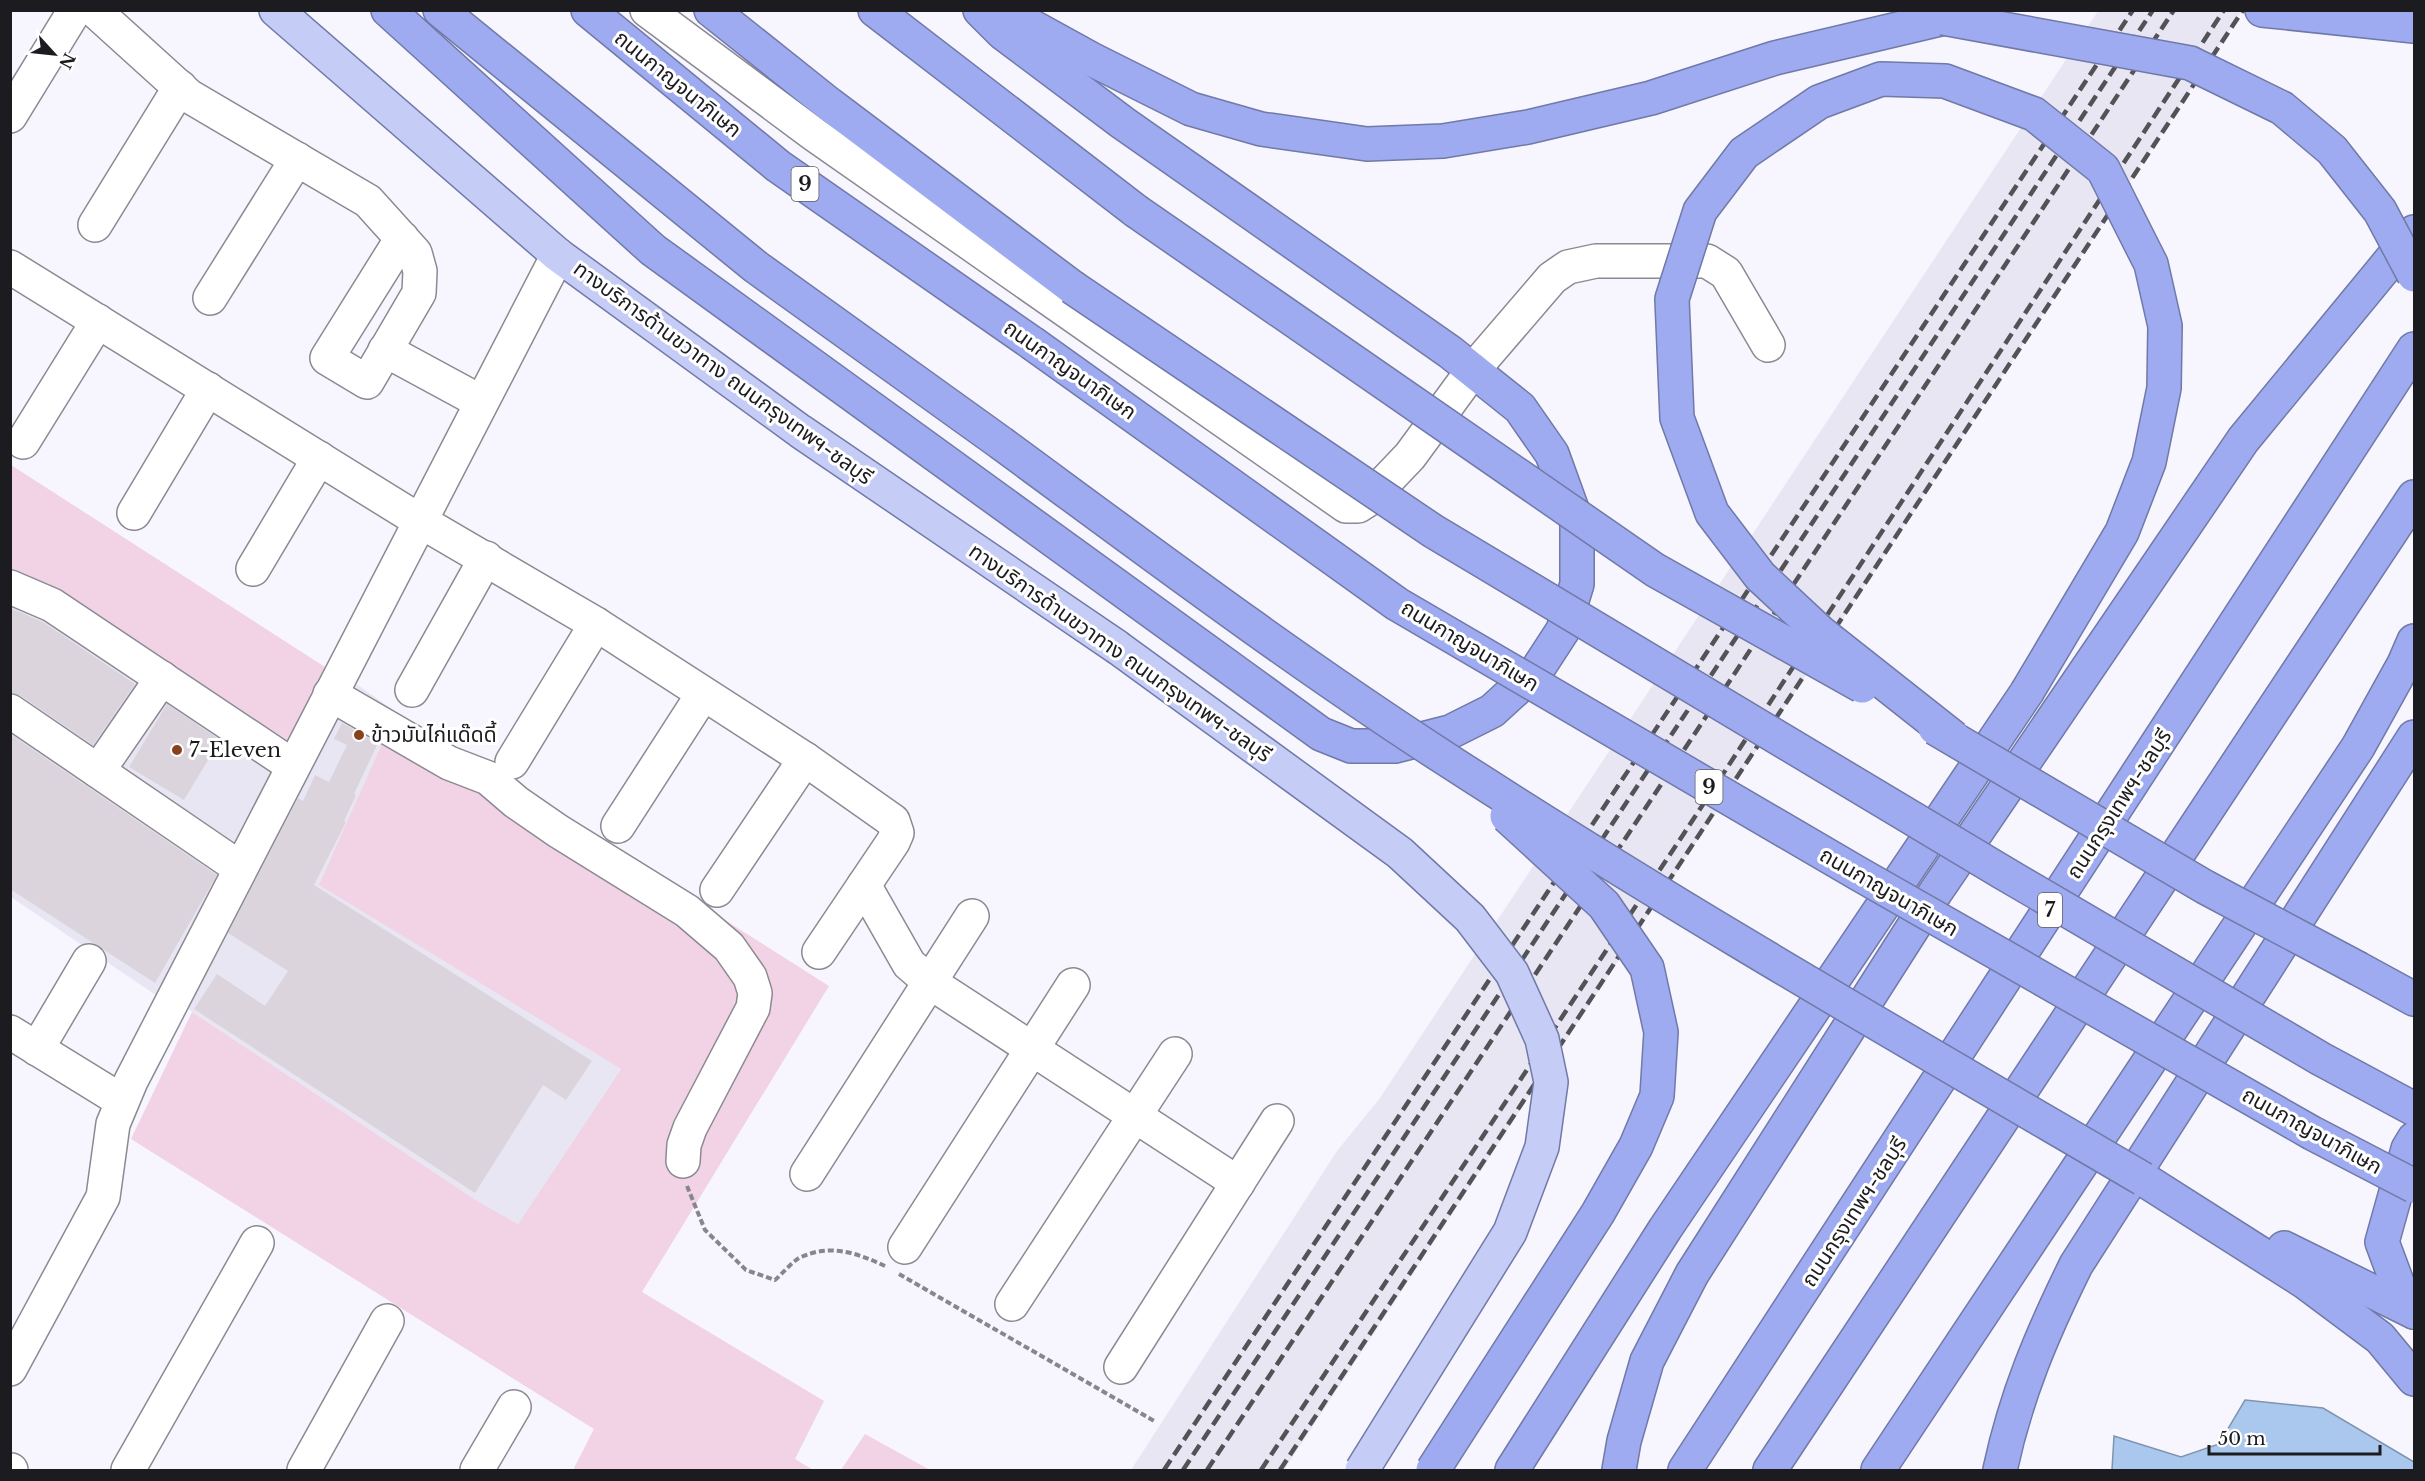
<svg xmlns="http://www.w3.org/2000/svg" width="2425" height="1481" font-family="'Libre Baskerville','Noto Sans Thai',serif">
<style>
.built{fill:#e8e6f3}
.green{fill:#f1d3e5}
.water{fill:#aac8ed;stroke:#7f94af;stroke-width:1.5}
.building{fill:#dbd4dd}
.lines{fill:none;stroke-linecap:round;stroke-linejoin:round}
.minor-casing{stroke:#8c8993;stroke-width:36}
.major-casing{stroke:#7079a7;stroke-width:36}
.highway-casing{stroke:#7079a7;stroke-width:36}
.path{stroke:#88868d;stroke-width:4;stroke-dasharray:6 3;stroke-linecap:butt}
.minor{stroke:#fff;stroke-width:33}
.major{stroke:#c5cdf6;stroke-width:33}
.highway{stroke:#9eabf0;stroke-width:33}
.rail{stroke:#535257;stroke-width:4.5;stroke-dasharray:12 6;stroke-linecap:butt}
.major-bridge-casing{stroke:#7079a7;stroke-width:36;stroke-linecap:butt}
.highway-bridge-casing{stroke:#7079a7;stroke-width:36;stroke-linecap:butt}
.major-bridge{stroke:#c5cdf6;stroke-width:33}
.highway-bridge{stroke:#9eabf0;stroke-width:33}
.poi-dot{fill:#87411b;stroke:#fff;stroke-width:2}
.labels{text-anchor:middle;stroke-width:6;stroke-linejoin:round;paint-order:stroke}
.shield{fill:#fff;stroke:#605f62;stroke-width:1.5}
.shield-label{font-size:20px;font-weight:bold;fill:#1c1b1f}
.street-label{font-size:21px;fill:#1c1b1f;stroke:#fff}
.poi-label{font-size:21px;fill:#1c1b1f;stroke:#fff;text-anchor:start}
</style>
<rect width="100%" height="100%" fill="#f7f5fe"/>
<g class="built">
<polygon points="2098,11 2242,11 1284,1470 1131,1470 1337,1151 1380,1098"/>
<polygon points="10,574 290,740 325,667 358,685 396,712 320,885 621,1069 518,1224 479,1202 192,1012 181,1002 163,1000 11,897"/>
</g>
<g class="green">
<polygon points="11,465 325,667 289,740 11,574"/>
<polygon points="396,712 829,986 642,1292 824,1401 795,1459 813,1470 573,1470 594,1429 131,1139 192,1012 479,1202 518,1224 621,1069 319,885"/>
<polygon points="865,1434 930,1470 841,1470"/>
</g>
<polygon class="water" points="2245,1400 2323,1408 2414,1462 2414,1470 2112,1470 2114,1436 2181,1457 2219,1444"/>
<g class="building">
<polygon points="10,608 43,622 135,684 93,745 21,696 10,692"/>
<polygon points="167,704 220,740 184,800 129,767"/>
<polygon points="342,723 378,743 354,794 356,795 344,821 346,822 314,885 592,1061 566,1100 543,1085 475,1193 194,1009 217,974 265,1006 288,971 228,933 298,798 303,801 315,775 329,782 347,745 334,739"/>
<polygon points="10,734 217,875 155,983 10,889"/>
</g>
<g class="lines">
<g class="minor-casing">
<g id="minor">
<polyline points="94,10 189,96 368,201 415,253 420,271 419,293 367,382 327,358 402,238"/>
<polyline points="647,10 815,135 1346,506 1358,506 1369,499 1410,456 1473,370 1552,278 1568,267 1596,261 1707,261 1726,273 1768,345"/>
<polyline points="10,116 75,10"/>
<polyline points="95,225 180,87"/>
<polyline points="10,267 420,521 596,624 805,759 893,821 897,833 893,842 819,952"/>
<polyline points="210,298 297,159"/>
<polyline points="385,350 481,402"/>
<polyline points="23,442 98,321"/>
<polyline points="134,513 208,389"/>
<polyline points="253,569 319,458"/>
<polyline points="10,587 52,605 293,766"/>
<polyline points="412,690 486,558"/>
<polyline points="330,694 449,763 488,778 516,802 558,831 687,911 729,947 750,977 755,993 753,1008 690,1128 684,1145 683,1161"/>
<polyline points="10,711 240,868"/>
<polyline points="512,762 596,624"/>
<polyline points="98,771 162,678"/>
<polyline points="618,826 703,694"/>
<polyline points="864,885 909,964 931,983 1238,1183"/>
<polyline points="717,890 805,759"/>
<polyline points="10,1032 122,1101"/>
<polyline points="37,1049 89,961"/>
<polyline points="807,1174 972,916"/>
<polyline points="905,1247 1073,985"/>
<polyline points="1012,1304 1175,1054"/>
<polyline points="1121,1367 1277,1121"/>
<polyline points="10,1369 103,1197 113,1124 131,1081 558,255"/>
<polyline points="10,1470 11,1470"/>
<polyline points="128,1470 257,1243"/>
<polyline points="304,1470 387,1321"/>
<polyline points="477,1470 514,1407"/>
</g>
</g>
<g class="major-casing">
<polyline id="major" points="276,10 558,255 800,431 1117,647"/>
</g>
<g class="highway-casing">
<g id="highway">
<polyline points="388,10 653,250 1321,734 1351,746 1395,746 1450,732 1492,711 1537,670 1563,630 1577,584 1577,523 1552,454 1520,408 1450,352 1123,123 1003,33 980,10"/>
<polyline points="440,10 756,267 1001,443"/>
<polyline points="588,10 778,166 1032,343"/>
<polyline points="711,10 829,104 1072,287"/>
<polyline points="875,10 1136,211"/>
<polyline points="1002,10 1091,59 1191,109 1261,129 1367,144 1443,141 1528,127 1651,98 1775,58 1970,12"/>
<polyline points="2262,10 2414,26"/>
<polyline points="2359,969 2414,999"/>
<polyline points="2414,1139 2408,1149 2382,1242 2401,1293 2414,1312"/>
<polyline points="2143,1179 2305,1282 2380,1338 2414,1379"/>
<polyline points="2284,1248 2414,1312"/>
<polyline points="1512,1470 1665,1229 2027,692"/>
<polyline points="1619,1470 1624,1441 1647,1361 1692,1274 1935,893 2243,440 2414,232"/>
<polyline points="1685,1470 2414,349"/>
<polyline points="1770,1470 2414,497"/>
<polyline points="1878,1470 2358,747 2404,664 2414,641"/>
<path d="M2000,1470c16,-75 42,-136 76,-205l338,-528"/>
</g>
</g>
<g class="path">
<path d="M687,1186l18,44 41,40 29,10c7,-6 16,-17 24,-22 31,-15 58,-5 86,8"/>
<polyline points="899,1274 1156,1422"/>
</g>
<use href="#minor" class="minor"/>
<use href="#major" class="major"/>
<use href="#highway" class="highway"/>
<g class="rail">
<polyline points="1164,1470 2133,10"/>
<polyline points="1183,1470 2153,10"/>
<polyline points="1207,1470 2174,10"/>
<polyline points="1261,1470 1683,835 2224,10"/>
<polyline points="1280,1470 2243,10"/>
</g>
<g class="major-bridge-casing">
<polyline id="major-bridge" points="1117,647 1400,853 1470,918 1512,973 1542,1039 1551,1082 1542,1147 1510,1232 1362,1470"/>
</g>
<g class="highway-bridge-casing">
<g id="highway-bridge">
<polyline points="1943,18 2190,63 2282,108 2332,150 2380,211 2414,275"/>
<polyline points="1136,211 1655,570 1862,686"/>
<polyline points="1072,287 1433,531 2002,872 2321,1059 2414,1109"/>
<polyline points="1032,343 1397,604 1859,874 2312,1133 2414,1186"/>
<path d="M1001,443c147,108 292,217 445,316 228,148 463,283 697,420"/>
<polyline points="1935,728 2205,887 2359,969"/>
<polyline points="1954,738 1821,633 1760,576 1712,513 1677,418 1672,299 1700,211 1744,153 1819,102 1881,79 1945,81 2034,114 2103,169 2151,264 2165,326 2164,388 2149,462 2122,532 2027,692"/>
<polyline points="1433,1470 1598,1213 1636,1146 1657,1096 1661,1032 1647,968 1604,905 1507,816"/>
</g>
</g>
<use href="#major-bridge" class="major-bridge"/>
<use href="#highway-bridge" class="highway-bridge"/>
</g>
<g class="poi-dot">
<circle cx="359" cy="735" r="6"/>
<circle cx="177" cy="750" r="6"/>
</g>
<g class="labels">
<g class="shield">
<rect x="791.5" y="167" width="27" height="34" rx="4.5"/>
<rect x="1695.5" y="770" width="27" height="34" rx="4.5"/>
<rect x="2038" y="893" width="24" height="34" rx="4.5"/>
</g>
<g class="shield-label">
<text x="805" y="191">9</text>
<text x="1709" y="794">9</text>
<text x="2050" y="917">7</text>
</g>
<g class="street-label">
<text transform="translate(678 84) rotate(39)" y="7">ถนนกาญจนาภิเษก</text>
<text transform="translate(1070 370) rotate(35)" y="7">ถนนกาญจนาภิเษก</text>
<text transform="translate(723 373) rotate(36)" y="7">ทางบริการด้านขวาทาง ถนนกรุงเทพฯ-ชลบุรี</text>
<text transform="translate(1470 646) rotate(31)" y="7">ถนนกาญจนาภิเษก</text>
<text transform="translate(1120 653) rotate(35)" y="7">ทางบริการด้านขวาทาง ถนนกรุงเทพฯ-ชลบุรี</text>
<text transform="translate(2119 804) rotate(-57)" y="7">ถนนกรุงเทพฯ-ชลบุรี</text>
<text transform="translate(1889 892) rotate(30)" y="7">ถนนกาญจนาภิเษก</text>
<text transform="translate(2312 1131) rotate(29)" y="7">ถนนกาญจนาภิเษก</text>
<text transform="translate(1854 1212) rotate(-57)" y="7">ถนนกรุงเทพฯ-ชลบุรี</text>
</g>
<g class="poi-label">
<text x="371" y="742">ข้าวมันไก่แด๊ดดี้</text>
<text x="189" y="757">7-Eleven</text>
</g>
</g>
<rect width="2425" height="1481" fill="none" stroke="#1c1b1f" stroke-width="24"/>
<g transform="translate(54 54) rotate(117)" stroke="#ffffff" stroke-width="4.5" paint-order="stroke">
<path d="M0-4.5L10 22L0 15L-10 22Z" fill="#1c1b1f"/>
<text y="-9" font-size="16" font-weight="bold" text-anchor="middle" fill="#1c1b1f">N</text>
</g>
<path d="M2209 1445v9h171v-9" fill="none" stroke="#1c1b1f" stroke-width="3"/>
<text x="2218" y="1445" font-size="18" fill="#1c1b1f" stroke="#ffffff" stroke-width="4.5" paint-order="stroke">50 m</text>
</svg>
